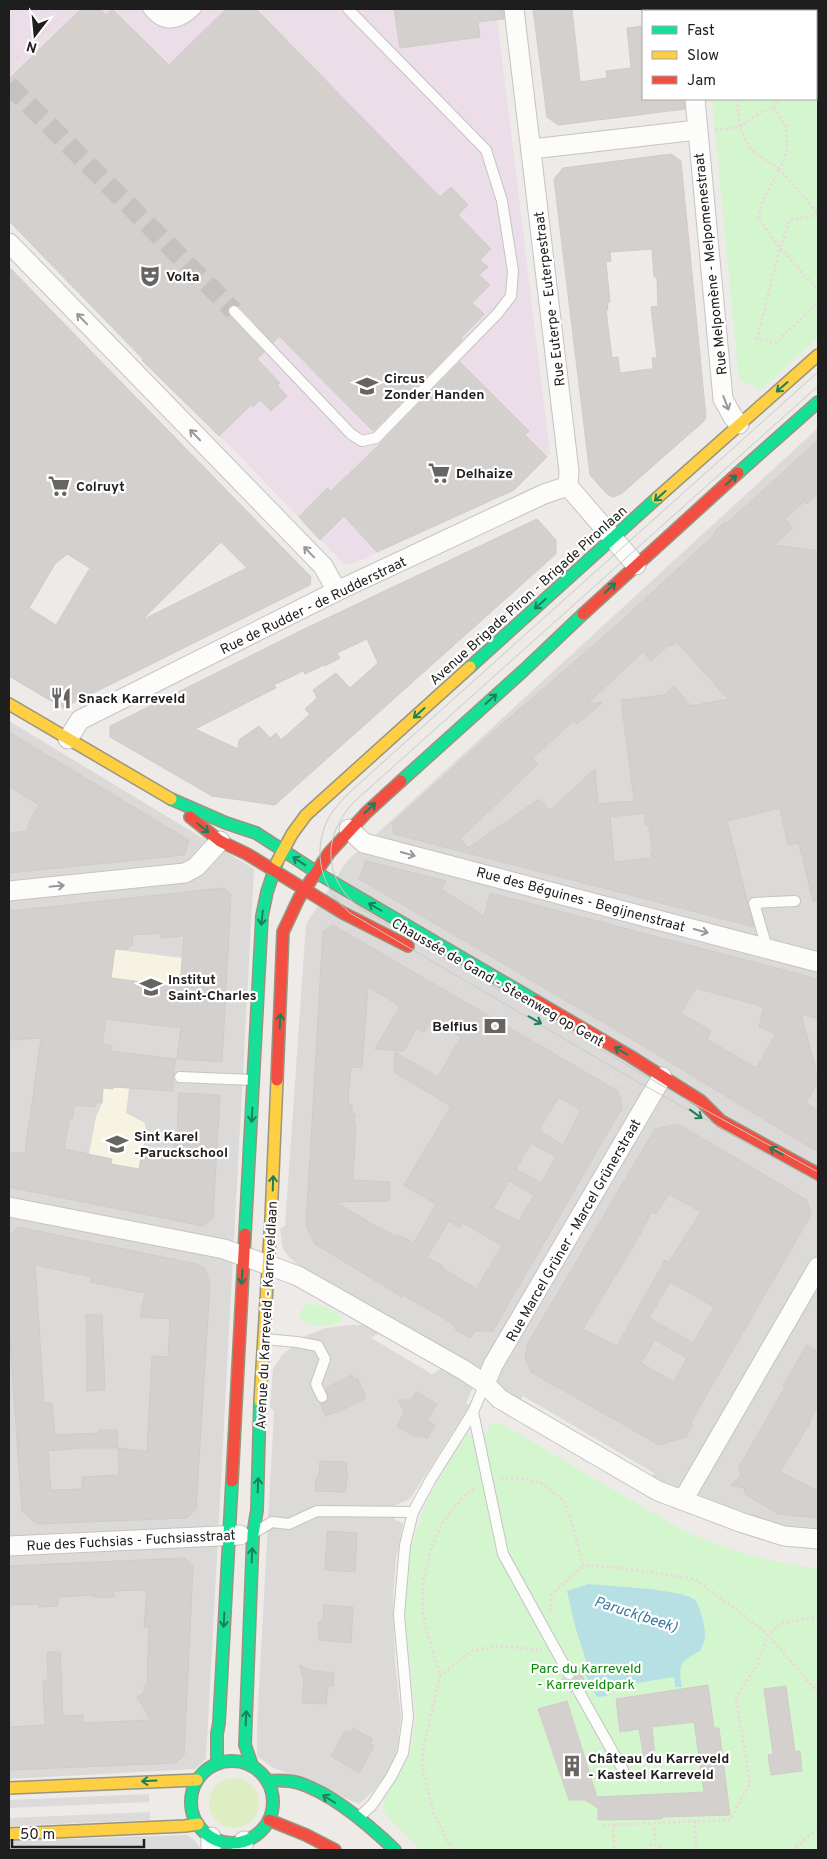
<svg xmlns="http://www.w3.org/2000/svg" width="827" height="1859" font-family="Overpass,sans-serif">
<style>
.residential{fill:#dcdad8}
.industrial{fill:#ebdee8}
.education{fill:#f7f3e2}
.grass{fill:#dfedc2}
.park{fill:#d4f6cf}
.parking{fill:#dddbda}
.water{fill:#b6e0e4}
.building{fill:#d4d0ce;stroke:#d1cbc8;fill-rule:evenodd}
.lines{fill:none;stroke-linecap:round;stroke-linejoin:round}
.street-tunnel{stroke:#c4c1bf;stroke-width:19;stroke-dasharray:19 9;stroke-linecap:butt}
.lane-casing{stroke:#c5c4c3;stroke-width:12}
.street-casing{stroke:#c5c4c3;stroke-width:21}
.fast-casing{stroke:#98967e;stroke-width:14}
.slow-casing{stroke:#98967e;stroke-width:14}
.jam-casing{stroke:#98967e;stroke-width:14}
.path{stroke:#ebd9d9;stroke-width:3;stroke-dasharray:2.5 2.5;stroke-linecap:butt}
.lane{stroke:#fcfcfb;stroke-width:10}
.street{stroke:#fcfcfb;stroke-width:19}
.fast{stroke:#16e098;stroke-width:11}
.slow{stroke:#ffcf43;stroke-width:11}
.jam{stroke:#f24e42;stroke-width:11}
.tram{stroke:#cacac9;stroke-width:1}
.oneway{stroke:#989898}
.oneway2{stroke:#1a7f5b}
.labels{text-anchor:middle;stroke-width:4.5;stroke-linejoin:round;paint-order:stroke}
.street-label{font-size:14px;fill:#1e1e1e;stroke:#fff}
.poi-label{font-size:14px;font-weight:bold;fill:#1e1e1e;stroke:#fff;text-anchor:start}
.park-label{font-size:14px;fill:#068900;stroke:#fff}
.water-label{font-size:15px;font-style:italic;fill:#3a7a9f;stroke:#fff}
</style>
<rect width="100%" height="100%" fill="#edeae7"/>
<g class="residential">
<polygon points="818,428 818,1531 783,1527 701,1499 698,1492 682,1486 671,1488 652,1477 654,1473 523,1396 520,1401 504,1391 470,1366 298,1265 290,1258 283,1249 280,1229 285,1226 306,924 347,861"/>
<polygon points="9,721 254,869 206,1759 195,1769 9,1779"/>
<polygon points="350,1325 369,1325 384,1330 371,1338 432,1374 446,1366 474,1385 466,1403 470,1405 410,1499 396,1505 395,1520 401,1522 403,1525 396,1558 393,1596 395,1661 401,1717 397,1752 387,1774 374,1790 359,1804 272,1767 257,1756 257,1727 274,1411 270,1407 273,1369 282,1355 307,1335 326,1328"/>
<polygon points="188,1835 195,1841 201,1850 9,1850 9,1841"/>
</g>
<polygon class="industrial" points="9,9 496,9 550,454 514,490 350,565 344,564 223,439 142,360 143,359 9,221"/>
<g class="education">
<polygon points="72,944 182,958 224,1012 106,1019"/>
<polygon points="113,1087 129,1088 126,1113 145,1123 146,1134 130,1211 80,1201 96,1117 102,1103 103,1088"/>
</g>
<circle class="grass" cx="234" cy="1803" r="25"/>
<g class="park">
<polygon points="703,9 818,9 818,337 761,390 739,379 712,99 816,99 816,11 703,11"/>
<path d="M306,1303h3l27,8 5,7v3c-14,10 -56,6 -35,-18z"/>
<path d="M494,1422l8,2 173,102c45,22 93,37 143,42v282h-397l-36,-36 -1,-14 26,-45 6,-37 -11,-102 3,-49 3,-20 13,-39 13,-26 28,-46 4,-2 3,2 15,-3 2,-8z"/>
</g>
<g class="parking">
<polygon points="149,1794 149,1802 9,1808 9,1800"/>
<polygon points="150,1812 150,1820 9,1826 9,1818"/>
</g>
<path class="water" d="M588,1584c20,2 95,5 107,16 5,5 11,29 10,36 0,5 -3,11 -5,15 -20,10 -22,14 -18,36h-7l-1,-10 -68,11 1,8 -10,1 -15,-27 6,-3 -13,-41 -8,-35z"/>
<g class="building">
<polygon points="81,9 100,9 106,15 112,9 169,65 226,9 256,9 440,197 451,187 468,205 458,215 491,249 480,260 488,267 479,275 490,285 472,303 484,314 461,338 462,340 373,431 279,336 273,343 239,306 233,304 228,309 229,315 264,352 257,359 280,383 277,385 287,396 271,411 260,400 253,407 251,405 219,436 142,360 143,359 9,221 9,79"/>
<polygon points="394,9 503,9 504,19 478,22 480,37 400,48"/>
<polygon points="533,9 572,9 580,82 607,78 606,71 631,68 627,28 643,26 643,99 684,99 685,109 558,125 547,117"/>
<path d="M671,154l10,7 25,256 -3,5 -82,72 -8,3 -6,-3 -17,-19 -36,-296 9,-11zM652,249l2,28h3l1,29 -7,1 6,51h-5l1,10 -2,1 -31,4 -2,-16 -6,1 -6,-48h2l-1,-7 3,-1 -4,-40 5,-1 -1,-9z"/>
<path d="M9,267l302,310 -1,8 -247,123 -54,-32zM221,542l26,26 -105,52zM67,554l23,14 -34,57 -27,-17 26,-44z"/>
<polygon points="460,362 529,431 525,435 547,457 514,490 377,552 344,516 320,540 299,517 327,488 331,491 381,443"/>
<path d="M818,440v53l-11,11 -2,-3 -20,18 8,9 -19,17 44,6v349l-5,1 -14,-58 -11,2 -8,-37 -53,13 27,106 -360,-93 -2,-11 102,-92 124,-107 97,-90 -1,-2 11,-10 2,1zM677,642l51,57 -37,7 -17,-20 -10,9 -43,5 13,101 -36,3 -3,-35 -45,41 -11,-11 -71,49 -8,-9 78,-75 -5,-6 41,-38 3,4 26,-22 -16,2 56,-52 8,9 18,-16 2,2zM644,813l2,13h3l4,25 -2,1 1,6 -38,4 -4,-45z"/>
<path d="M537,519l19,21v14l-281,251 -63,-9 -102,-59v-11l190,-95zM367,639l11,24 -28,25 -14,-15 -23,17 4,8 -12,11 5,5 -29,26 -5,-7 -6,5 -11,-12 -20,14 -1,9 -43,-20 81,-41 -2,-3 29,-14 2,3 19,-9 1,1 15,-8 -3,-5z"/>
<polygon points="9,732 189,840 185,855 9,873 9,833 27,831 30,820 39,805 9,786"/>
<path d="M366,861l80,20 -5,8 43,27 6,-23 328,86v40l-17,-5 17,64v4l-12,20 12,9v41l-180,-109 -279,-164zM696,988l68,19 -5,20 17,7 -20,34 -49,-29 4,-8 -30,-18z"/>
<path d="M224,888l7,7 -9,167 -45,-3 4,-31 -75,-9 -4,25 10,2 -1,5 65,8 -3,17v15l-60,-4v2l-10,-1 -1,15h-7v4l-21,-2 -1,13h-3l-6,31 48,10 -1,5 28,5 3,-16 31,2 2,-22 2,1 2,-41 41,2 -7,123 -10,8 -194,-39v-34h16l16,-115 -32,2v-129zM160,933l1,5 21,-2 2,-2 -4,53 -69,-9 4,-29h13v-3l5,-1 -1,-10z"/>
<path d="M333,925l285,166 4,17 -129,223h-18l-5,7 -15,-9 1,-2 -13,-9 -40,-23 -1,2 -87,-53 -9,-18 17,-295zM368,987l32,19 -25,43 29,2 13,-23 7,4 8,-13 29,18 -23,40 -43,-25 -1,20 57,34 -47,79 32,19 -22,39 -15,-8 -1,2 -31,-15 1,-1 -33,-19 54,-1 1,-19 -37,-2 3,-57h-2l1,-9h-3v-10h-4l1,-18 2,-19 11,1zM559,1097l22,13 -18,35 -24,-15zM531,1143l25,14 -15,26 -25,-14zM509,1181l25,14 -15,26 -26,-13zM449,1221l11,7 3,-5 39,23 -26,43 -34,-21 1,-2 -16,-9z"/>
<path d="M678,1124l129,76 4,15 -120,207 2,2 -7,13 -27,8 -128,-73 -6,-14 3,-15 127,-214zM669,1194l32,18 -32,50 -4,-2 -48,86 -34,-17 58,-96 10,-21 5,2zM670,1282l44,25 -21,36 -44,-25zM655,1340l32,18 -13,24 -33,-19z"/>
<path d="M18,1227l178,37 9,5 5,15 -14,225 -9,9 -150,6 -15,-13 -13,-184v-91zM35,1265l56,12 -1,5 55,11 -5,24 30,2 -2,38 -16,-1 -5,95 -29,-3 -1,-18h-18v3l-44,2 -3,-32 -8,-1zM80,1448h38l1,27 -37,2v12l-31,1 -3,-39z"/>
<polygon points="86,1315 102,1315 105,1390 87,1391"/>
<polygon points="807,1345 818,1352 818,1406 809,1422 810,1423 780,1472 818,1491 818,1518 778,1514 746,1495 744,1488 731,1485 741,1475 739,1467 785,1387 783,1386"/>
<polygon points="352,1375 354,1380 357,1378 366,1396 363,1397 364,1399 336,1413 335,1412 326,1416 320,1403 324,1403 328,1401 328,1395 326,1388"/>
<polygon points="416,1392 437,1404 427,1421 435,1425 427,1439 420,1435 418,1438 397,1426 404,1413 399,1400 411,1400"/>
<polygon points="320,1461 347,1462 346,1472 348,1472 345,1492 315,1491 316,1477 319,1477"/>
<polygon points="327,1531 357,1533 355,1572 325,1570"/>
<polygon points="185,1558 193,1567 184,1755 176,1763 9,1770 9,1727 45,1725 43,1680 48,1680 47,1652 60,1652 63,1716 83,1715 83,1723 151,1720 137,1697 144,1693 144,1686 147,1686 149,1627 144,1627 147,1590 113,1591 114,1597 94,1597 94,1595 58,1597 58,1606 39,1607 39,1604 9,1605 9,1566"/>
<polygon points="324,1605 353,1607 351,1643 319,1640 318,1623 323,1620"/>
<polygon points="299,1665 314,1671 334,1673 333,1686 328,1686 326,1704 302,1703 304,1680"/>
<polygon points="579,1669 587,1685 584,1687 581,1684 575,1684 572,1687 571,1693 562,1678 568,1681 573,1680 576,1675 575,1671"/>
<polygon points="708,1685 714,1728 719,1728 730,1815 662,1817 662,1819 598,1820 598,1808 585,1800 569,1800 538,1709 567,1701 597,1797 704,1792 694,1722 652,1727 655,1757 644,1759 639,1729 620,1732 616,1699"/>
<polygon points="786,1686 795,1752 800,1751 802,1771 771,1775 768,1755 773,1754 764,1689"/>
<polygon points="353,1728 372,1739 370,1744 374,1746 359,1773 331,1756 346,1730 351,1733"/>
</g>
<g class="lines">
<polyline class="street-tunnel" points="9,85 234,311"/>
<g class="lane-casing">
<g id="lane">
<path d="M148,9c15,20 32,16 48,0"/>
<path d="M157,9c8,8 17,7 26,0"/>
<polyline points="234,311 351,434 362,441 376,438 498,313 511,296 513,271 502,201 486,150 348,9"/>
<polyline points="767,948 754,903 795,901"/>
<polyline points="180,1077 252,1080"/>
<polyline points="264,1339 297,1342 318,1346 325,1359 316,1384 322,1397"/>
<polyline points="473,1412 503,1554 569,1674"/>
<polyline points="257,1531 272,1522 289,1524 317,1511 413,1512"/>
<polyline points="578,1690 623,1770"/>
<polyline points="358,1818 372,1805 391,1777 403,1753 408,1717 399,1615 405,1545 413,1512 431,1479 473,1412 485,1384"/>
</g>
</g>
<g class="street-casing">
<g id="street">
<polyline points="514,9 569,471 568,486 636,565"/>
<polyline points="686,9 686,11"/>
<polyline points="695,99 723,399 733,417 739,424"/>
<polyline points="532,149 697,130"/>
<polyline points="9,243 323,566 337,591"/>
<polyline points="68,739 80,720 337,591 544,494 568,486"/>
<polyline points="349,829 364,843 818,962"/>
<polyline points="9,891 185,873 196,867 220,841"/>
<polyline points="9,1207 224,1249 298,1276 462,1369 485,1384 500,1399 658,1491 740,1522 784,1536 818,1539"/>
<polyline points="485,1384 493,1365 662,1077"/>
<polyline points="683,1500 818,1267"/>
<polyline points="9,1546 240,1535"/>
<polyline points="211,1850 211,1837"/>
<polyline points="241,1850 244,1841"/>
</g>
</g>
<g class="fast-casing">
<g id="fast">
<polyline points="738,473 818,402"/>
<polyline points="470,667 657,498"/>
<polyline points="401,781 523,671 583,614"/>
<polyline points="171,799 226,823 256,833 324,877 536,1001"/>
<polyline points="245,1234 262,916 267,892 277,862"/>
<circle cx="232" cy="1802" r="41"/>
<polyline points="217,1764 217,1734 219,1723 232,1481"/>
<polyline points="252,1765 245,1745 253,1534 257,1510 260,1401"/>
<path d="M268,1781c10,-1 21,-1 31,2 34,11 71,43 96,67"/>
</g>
</g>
<g class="slow-casing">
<g id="slow">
<polyline points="657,498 818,355"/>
<polyline points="9,704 171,799"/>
<polyline points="277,862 292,834 306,815 470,667"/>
<polyline points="260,1401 271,1219 277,1080"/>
<polyline points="9,1788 197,1780"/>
<polyline points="9,1834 185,1826 198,1824"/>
</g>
</g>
<g class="jam-casing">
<g id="jam">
<polyline points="583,614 738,473"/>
<polyline points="190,817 220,841 247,854 343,913 408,946"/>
<polyline points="536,1001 630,1056 701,1101 721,1121 818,1174"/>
<polyline points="277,1080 283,932 299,898 329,853 367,812 401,781"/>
<polyline points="232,1481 245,1234"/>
<polyline points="269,1820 306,1835 335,1850"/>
</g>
</g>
<g class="path">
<polyline points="728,9 728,11"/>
<polyline points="792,11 793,9"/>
<polyline points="9,65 68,9"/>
<polyline points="9,77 10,78"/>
<path d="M737,99c4,41 6,50 43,70l-15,26 -7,23 22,30 38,42"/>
<polyline points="774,108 786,126 787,151 780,169 818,213"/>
<polyline points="715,130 740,127 761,112 774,108 777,99"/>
<polyline points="818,215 790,220 780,248 757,339 775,343 818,303"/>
<polyline points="613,1073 611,1076 627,1085"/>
<polyline points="501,1479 520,1478 541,1483 564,1501 572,1523 583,1565 621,1568 694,1579 735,1608 768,1635 818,1693"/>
<polyline points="550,1611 552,1594 583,1565"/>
<polyline points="440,1676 471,1651 499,1646 542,1650"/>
<polyline points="695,1821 696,1850"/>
<polyline points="603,1825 730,1820 750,1783 736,1697 758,1663 768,1635 781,1623 818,1617"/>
<polyline points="613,1825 614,1850"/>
<polyline points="654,1828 655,1844"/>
<polyline points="452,1850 434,1814 422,1767 424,1745 440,1676 423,1616 423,1582 431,1548 443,1522 463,1497 475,1488"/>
<path d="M647,1850c2,-6 7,-6 12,-5l4,5"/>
<polyline points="792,1850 818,1829"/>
</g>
<use href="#lane" class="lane"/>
<use href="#street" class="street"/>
<use href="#fast" class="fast"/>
<use href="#slow" class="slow"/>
<use href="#jam" class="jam"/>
<g class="tram">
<path d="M818,372l-466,418c-9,9 -18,18 -24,29 -17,34 -6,71 22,94l281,165 187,104"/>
<path d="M818,386l-462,414c-35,35 -34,81 7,110l317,186 138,76"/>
</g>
</g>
<defs><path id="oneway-shaft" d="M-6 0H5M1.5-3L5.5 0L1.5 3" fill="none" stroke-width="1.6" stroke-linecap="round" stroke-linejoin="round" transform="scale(1.25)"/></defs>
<g class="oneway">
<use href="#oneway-shaft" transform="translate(82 319) rotate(-134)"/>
<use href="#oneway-shaft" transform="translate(726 403) rotate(69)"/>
<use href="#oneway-shaft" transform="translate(195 435) rotate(-134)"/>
<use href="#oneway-shaft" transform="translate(309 552) rotate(-134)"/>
<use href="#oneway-shaft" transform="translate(408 854) rotate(15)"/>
<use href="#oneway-shaft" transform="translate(57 886) rotate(-6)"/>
<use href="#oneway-shaft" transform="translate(701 931) rotate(15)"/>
</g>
<g class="oneway2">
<use href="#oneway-shaft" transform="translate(782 387) rotate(139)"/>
<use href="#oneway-shaft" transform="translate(731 480) rotate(-42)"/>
<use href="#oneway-shaft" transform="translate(660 496) rotate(138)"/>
<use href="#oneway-shaft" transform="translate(610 588) rotate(-43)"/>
<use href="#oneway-shaft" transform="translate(540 604) rotate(138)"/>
<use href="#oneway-shaft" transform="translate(491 699) rotate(-42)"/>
<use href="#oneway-shaft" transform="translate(419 713) rotate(138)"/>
<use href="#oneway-shaft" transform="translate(370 808) rotate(-43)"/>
<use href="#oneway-shaft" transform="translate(203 828) rotate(39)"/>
<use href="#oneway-shaft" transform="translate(299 861) rotate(-147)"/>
<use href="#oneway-shaft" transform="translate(375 907) rotate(-150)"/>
<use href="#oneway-shaft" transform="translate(262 918) rotate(96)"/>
<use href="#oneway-shaft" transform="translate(535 1020) rotate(30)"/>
<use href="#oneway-shaft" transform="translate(280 1021) rotate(-88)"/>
<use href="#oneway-shaft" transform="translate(621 1051) rotate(-150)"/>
<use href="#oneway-shaft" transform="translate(696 1114) rotate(36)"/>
<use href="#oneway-shaft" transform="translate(252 1115) rotate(93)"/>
<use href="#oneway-shaft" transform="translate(776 1151) rotate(-151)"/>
<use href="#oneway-shaft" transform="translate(273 1183) rotate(-88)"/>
<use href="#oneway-shaft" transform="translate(242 1277) rotate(93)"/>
<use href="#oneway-shaft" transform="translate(258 1485) rotate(-88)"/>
<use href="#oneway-shaft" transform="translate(252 1555) rotate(-88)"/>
<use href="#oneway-shaft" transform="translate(224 1620) rotate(93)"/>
<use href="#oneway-shaft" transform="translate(246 1718) rotate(-87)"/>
<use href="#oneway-shaft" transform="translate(149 1781) rotate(177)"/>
<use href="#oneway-shaft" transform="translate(329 1799) rotate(-148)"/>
</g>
<defs>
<g id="theatre-bare" transform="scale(1.725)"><path d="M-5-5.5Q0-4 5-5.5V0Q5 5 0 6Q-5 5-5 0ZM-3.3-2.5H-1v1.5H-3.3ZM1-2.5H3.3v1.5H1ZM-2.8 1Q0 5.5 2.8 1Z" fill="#666564" stroke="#fff" stroke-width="2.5" paint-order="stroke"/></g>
<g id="school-bare" transform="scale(1.725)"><path d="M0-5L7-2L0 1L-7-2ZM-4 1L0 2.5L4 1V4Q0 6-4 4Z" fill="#666564" stroke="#fff" stroke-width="2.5" paint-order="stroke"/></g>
<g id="supermarket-bare" transform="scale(1.725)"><path d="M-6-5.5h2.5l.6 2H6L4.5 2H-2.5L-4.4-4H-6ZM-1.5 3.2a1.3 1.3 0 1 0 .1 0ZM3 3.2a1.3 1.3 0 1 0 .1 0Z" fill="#666564" stroke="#fff" stroke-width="2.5" paint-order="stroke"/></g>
<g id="restaurant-bare" transform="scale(1.725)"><path d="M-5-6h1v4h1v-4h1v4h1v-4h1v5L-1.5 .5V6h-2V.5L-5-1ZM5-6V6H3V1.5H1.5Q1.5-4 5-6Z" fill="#666564" stroke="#fff" stroke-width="2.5" paint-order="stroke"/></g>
<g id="bank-bare" transform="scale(1.725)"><path d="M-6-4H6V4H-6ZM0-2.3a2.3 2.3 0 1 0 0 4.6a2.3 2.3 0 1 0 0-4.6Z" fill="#666564" stroke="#fff" stroke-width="2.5" paint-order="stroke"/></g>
<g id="building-bare" transform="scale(1.725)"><path d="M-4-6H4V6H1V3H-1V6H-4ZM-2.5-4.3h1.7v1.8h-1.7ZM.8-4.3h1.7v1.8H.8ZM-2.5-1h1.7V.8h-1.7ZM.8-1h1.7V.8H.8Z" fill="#666564" stroke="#fff" stroke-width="2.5" paint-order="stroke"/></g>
</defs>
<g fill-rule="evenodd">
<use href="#theatre-bare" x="150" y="276"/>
<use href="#school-bare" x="367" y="386"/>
<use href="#supermarket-bare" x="439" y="473"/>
<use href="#supermarket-bare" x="59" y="486"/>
<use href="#restaurant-bare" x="61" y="698"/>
<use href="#school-bare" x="151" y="987"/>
<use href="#bank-bare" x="495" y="1026"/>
<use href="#school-bare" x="117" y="1144"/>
<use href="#building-bare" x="572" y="1766"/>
</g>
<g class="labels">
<g class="street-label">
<text transform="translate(710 264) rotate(-96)" y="5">Rue Melpomène - Melpomenestraat</text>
<text transform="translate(549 299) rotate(-97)" y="5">Rue Euterpe - Euterpestraat</text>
<text transform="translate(528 595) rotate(-42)" y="5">Avenue Brigade Piron - Brigade Pironlaan</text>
<text transform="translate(313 605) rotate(-26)" y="5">Rue de Rudder - de Rudderstraat</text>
<text transform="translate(581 899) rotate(15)" y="5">Rue des Béguines - Begijnenstraat</text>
<text transform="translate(498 982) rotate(30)" y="5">Chaussée de Gand - Steenweg op Gent</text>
<text transform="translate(573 1230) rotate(-60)" y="5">Rue Marcel Grüner - Marcel Grünerstraat</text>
<text transform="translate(266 1315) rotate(-87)" y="5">Avenue du Karreveld - Karreveldlaan</text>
<text transform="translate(131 1540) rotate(-3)" y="5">Rue des Fuchsias - Fuchsiasstraat</text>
</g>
<g class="poi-label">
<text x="166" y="281">Volta</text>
<text x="384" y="383">Circus<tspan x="384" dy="16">Zonder Handen</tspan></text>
<text x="456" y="478">Delhaize</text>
<text x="76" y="491">Colruyt</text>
<text x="78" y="703">Snack Karreveld</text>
<text x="168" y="984">Institut<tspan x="168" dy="16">Saint-Charles</tspan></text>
<text x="478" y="1031" text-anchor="end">Belfius</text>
<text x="134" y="1141">Sint Karel<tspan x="134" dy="16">-Paruckschool</tspan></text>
<text x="588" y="1763">Château du Karreveld<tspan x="588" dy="16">- Kasteel Karreveld</tspan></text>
</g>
<g class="park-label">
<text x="586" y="1673">Parc du Karreveld<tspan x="586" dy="16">- Karreveldpark</tspan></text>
</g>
<g class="water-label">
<text transform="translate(636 1614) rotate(18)" y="5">Paruck(beek)</text>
</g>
</g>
<rect width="827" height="1859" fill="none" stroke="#1e1e1e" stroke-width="20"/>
<rect x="642" y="10" width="175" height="90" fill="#ffffff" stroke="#a5a5a5"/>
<rect x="652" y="26" width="25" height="8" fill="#16e098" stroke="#a5a5a5"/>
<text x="687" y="35" font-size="15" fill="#1e1e1e">Fast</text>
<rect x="652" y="51" width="25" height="8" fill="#ffcf43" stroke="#a5a5a5"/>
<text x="687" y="60" font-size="15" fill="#1e1e1e">Slow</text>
<rect x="652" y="76" width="25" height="8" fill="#f24e42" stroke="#a5a5a5"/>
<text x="687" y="85" font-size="15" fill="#1e1e1e">Jam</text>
<g transform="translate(35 35) rotate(196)" stroke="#ffffff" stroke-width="4" paint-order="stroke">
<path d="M0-4L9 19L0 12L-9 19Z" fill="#1e1e1e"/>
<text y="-8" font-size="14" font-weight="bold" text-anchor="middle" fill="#1e1e1e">N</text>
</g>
<path d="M12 1839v8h132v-8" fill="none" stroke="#1e1e1e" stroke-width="2.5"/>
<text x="20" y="1839" font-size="15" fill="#1e1e1e" stroke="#ffffff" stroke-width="4" paint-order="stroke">50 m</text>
</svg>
